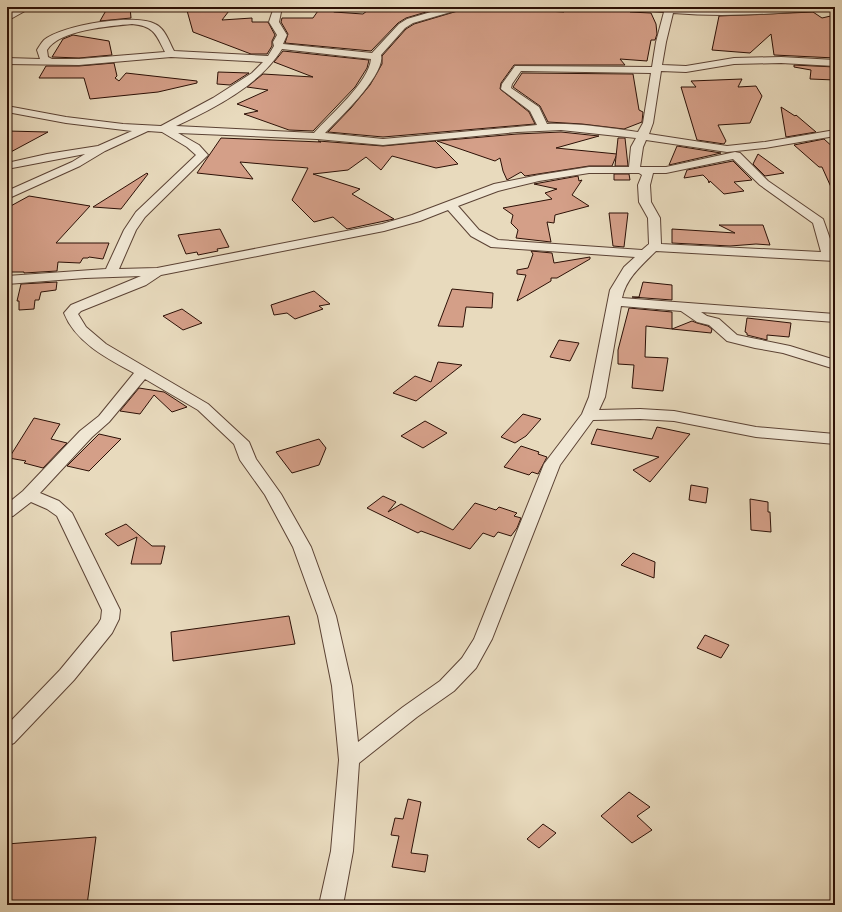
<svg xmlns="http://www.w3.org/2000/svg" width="842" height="912" font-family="'Old Standard TT',serif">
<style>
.building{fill:#d49f88;stroke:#2c1006}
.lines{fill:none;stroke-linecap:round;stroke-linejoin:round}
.minor-casing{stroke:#5b4234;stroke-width:2}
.minor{fill:#f0e7d4;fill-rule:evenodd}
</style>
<rect width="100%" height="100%" fill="#e8dabd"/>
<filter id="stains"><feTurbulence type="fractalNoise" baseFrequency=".005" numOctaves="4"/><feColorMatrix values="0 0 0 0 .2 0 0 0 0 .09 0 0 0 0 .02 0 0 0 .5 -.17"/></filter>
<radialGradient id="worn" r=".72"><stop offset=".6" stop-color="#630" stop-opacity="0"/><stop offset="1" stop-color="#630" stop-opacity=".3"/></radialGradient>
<g class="building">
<polygon points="108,7 130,7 131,18 100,21"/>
<polygon points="186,7 232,7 222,20 252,18 252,22 268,22 275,35 272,41 272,46 267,54 251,54 193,32"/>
<polygon points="372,7 443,7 406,18 398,23 371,51 285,43 288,34 281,22 282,18 313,18 320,8 324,8 330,9 334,12 363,14"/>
<polygon points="463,7 539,7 547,11 564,12 565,7 590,9 590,7 625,7 630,12 651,13 656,24 657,34 655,40 651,40 647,61 620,59 625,65 514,65 501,83 500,89 529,112 535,124 383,137 328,132 351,108 370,85 382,64 382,56 406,29 414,24 461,10"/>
<polygon points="813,12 822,18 835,15 835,58 774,55 771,34 750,53 712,50 719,16"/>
<polygon points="73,35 109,41 112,55 79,58 52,57 63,39"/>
<polygon points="283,51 369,60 367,68 355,87 313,131 289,130 244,114 258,111 237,104 268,90 247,87 263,74 313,77 274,62"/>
<polygon points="114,63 117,76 115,78 119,81 126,73 197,81 197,83 158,92 90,99 84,78 39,78 46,66 79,66"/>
<polygon points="794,65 835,67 835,80 810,79 811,70 794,67"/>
<polygon points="218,72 249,73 230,85 217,84"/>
<polygon points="522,73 633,74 639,110 643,112 642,122 624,129 582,124 548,122 540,106 513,87"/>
<polygon points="742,79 738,87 756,86 762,96 750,123 718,125 726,141 724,144 697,140 681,87 696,87 691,81"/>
<polygon points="781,107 795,116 796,115 816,132 786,137"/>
<polygon points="7,131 48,132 7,154"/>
<polygon points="561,132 599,136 556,148 617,154 612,166 589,166 525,176 521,172 507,180 503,171 500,158 495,161 437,141 517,134"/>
<polygon points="221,138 321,142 318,141 383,146 435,141 458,164 436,168 392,156 381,170 366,157 348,170 313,174 360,189 352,194 394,219 347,229 333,217 314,222 292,200 308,168 240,162 253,179 197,173"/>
<polygon points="618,138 625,138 628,166 615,166"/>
<polygon points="824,139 835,149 835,196 822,167 819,167 794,145"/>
<polygon points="677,146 721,153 669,165"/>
<polygon points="758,154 784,173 765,176 753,164"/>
<polygon points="733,161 752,180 734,182 744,191 724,194 710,181 709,183 708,180 703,175 684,178 687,170"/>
<polygon points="147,173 148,174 121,209 93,207"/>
<polygon points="614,174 629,174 630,180 614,180"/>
<polygon points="578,176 579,181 582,180 572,195 589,206 555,215 554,223 547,222 551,242 516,238 518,230 511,223 513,215 503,208 552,199 545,193 557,189 534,184"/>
<polygon points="29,196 90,206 56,243 109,243 103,259 89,257 88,258 83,258 80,263 58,262 57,271 24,273 24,272 7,272 7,208"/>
<polygon points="609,213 628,213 624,247 613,246"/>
<polygon points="719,225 763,225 770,245 756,244 730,246 672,243 672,229 735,233"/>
<polygon points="220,229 229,247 217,249 218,251 198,255 197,252 186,254 178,235"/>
<polygon points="531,251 552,253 554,263 590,257 590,259 557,278 551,278 551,281 517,301 526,275 517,274 517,270 528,268 533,254"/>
<polygon points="57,282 56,290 41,292 39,300 35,300 34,309 19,310 19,301 17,301 21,284"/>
<polygon points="643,282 672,285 672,300 632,297 639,297"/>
<polygon points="452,289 493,293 492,308 466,307 463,327 438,326"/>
<polygon points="314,291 330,304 319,306 323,309 295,319 287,313 274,315 271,305"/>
<polygon points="629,308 672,312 672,329 692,321 697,323 708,326 712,329 711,333 672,329 646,326 645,357 668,358 663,391 632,388 634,365 618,364 618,350"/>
<polygon points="182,309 202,323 183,330 163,316"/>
<polygon points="747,318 791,323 789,337 767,335 767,340 747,335 747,333 745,332"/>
<polygon points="559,340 579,343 570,361 550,357"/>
<polygon points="438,362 462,365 416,401 393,393 415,376 431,382"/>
<polygon points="139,388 164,392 187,407 172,412 154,395 140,414 120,411"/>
<polygon points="523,414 541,419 526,436 515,443 501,437"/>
<polygon points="34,418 60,424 51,439 67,443 43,468 24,463 26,461 9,458"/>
<polygon points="425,421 447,433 423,448 401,436"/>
<polygon points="657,427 690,434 650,482 633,470 659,457 591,444 597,429 652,439"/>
<polygon points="99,434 121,439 89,471 67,466"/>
<polygon points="319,439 326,448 319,465 292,473 276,452"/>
<polygon points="521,446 539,452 538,454 547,457 538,474 532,472 529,475 504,467"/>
<polygon points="691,485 708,488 706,503 689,500"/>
<polygon points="383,496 396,502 388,512 401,504 453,530 475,503 496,510 499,507 517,513 514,516 521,518 517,528 511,536 498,532 494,537 483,533 470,549 421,531 418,533 367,508"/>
<polygon points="750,499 768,502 768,512 770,512 771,532 751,530"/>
<polygon points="126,524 152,546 165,546 161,564 131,564 137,537 118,546 105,534"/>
<polygon points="633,553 655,562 654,578 621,565"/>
<polygon points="289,616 295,644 173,661 171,632"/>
<polygon points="705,635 729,645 721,658 697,648"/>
<polygon points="629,792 650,807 637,816 652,830 632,843 601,816"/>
<polygon points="408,799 421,802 411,853 428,855 425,872 392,867 399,836 391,835 395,818 403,819"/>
<polygon points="543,824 556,833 539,848 527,839"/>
<polygon points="96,837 87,905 7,905 7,844"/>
</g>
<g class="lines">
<g class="minor-casing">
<g id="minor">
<polygon points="21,7 32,7 7,21 7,14"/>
<path d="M274,7h8l-3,15 8,13 -4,9 89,9 27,-29 8,-5 41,-12h14l-1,2 -48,14 -8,5 -24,27c5,19 -42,64 -56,78l58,6 154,-14 -7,-14 -29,-22 1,-5 13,-18 137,1 4,-25 8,-30 -34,-2 -4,-3h48l22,2 128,-2 -4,3c-49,4 -98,7 -147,3l-7,29 -4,23 24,1 48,-8 47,-1 54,3v6l-54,-3 -47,1 -48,8 -25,-1 -8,52 -4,11 78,12 38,-4 70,-12v6l-70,12 -38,4 -81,-12 -3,7 -3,20h26l69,-15 5,1 28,28 55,38 12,34v8l-179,-10c-14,14 -30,27 -34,47l213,16v8l-134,-10 6,4 12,3 18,16 53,11 45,14v9l-52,-16 -28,-5 -28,-7 -18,-16 -12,-3 -16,-11 -60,-5 -16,91 -6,13 41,-1 34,2 82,16 79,7v10l-79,-7 -82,-16 -34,-2 -47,1 -33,45 -68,174 -16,29 -22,23 -37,26 -58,46 -6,88 -10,54h-24l12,-54 8,-91 -7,-74 -14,-70 -25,-69 -28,-52 -25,-35 -6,-16 -36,-34 -53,-31 -36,43 -17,15 -52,56 19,8 13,12 48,97 -1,9 -7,14 -38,47 -60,63 -7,3v-21l53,-55 38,-46 3,-5 1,-9 -45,-94 -10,-7 -16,-7 -18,14 -6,1v-13l16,-13 57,-60 19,-15 35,-43c-26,-14 -59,-31 -70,-60l7,-8 70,-29 -56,2 -78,6v-8l99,-7 18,-39 12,-18 60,-57 -9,-8 -25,-15 -14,-1 -43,20 -25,15 -73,33v-8l65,-29 13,-8 -78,15v-6l40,-9 51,-8 34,-15 -66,-8 -59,-11v-6l59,11 57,7 38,2 52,-28 39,-25 11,-11 -92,-5 -92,8 -72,-1v-6l33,1 -3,-9c2,-3 4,-7 7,-10 18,-15 91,-27 111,-16 10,4 14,18 19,27l94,5 6,-10 -1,-4 4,-7 -8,-13zM132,24c22,2 24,10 33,28l-86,7h-27l-4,-2 -1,-7c12,-20 63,-24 85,-26zM282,49l89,10c-2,23 -41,56 -57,74l-138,-7c37,-17 84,-41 106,-77zM521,71l130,2 -8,50 -5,9c-30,-4 -60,-9 -91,-8l-8,-17 -28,-19 1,-4zM561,130l75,8 -5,9 -2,20h-40l-50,8 -45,9 -82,31 -30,9 -225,44 -38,1 17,-39 9,-13 63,-62 -9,-10 -21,-12 139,6 66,6 134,-13zM733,159l27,26 53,38 8,29 -160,-8 -1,-26 -9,-16 -1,-17 3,-12h13zM589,173h50l3,2 -4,10 1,17 9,16 1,26 -7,6 -144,-10 -19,-10 -21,-24 40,-15 41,-10zM448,210l23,26 20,11 144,10 -11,10 -14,23 -21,107 -7,17 -38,50 -70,175 -12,19 -22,23 -37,26 -45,35 -6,-56 -16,-70 -25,-69 -30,-53 -25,-35 -7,-17 -41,-38 -102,-60 -20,-17 -8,-13 3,-3 65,-26 15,-10 223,-44 36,-10z"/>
</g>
</g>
<use href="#minor" class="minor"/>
</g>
<rect width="842" height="912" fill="none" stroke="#e8dabd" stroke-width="24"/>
<rect x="8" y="8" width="826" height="896" fill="none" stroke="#2c1006" stroke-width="2"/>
<rect x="12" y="12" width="818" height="888" fill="none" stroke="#2c1006"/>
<rect width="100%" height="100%" filter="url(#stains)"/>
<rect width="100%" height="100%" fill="url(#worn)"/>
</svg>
